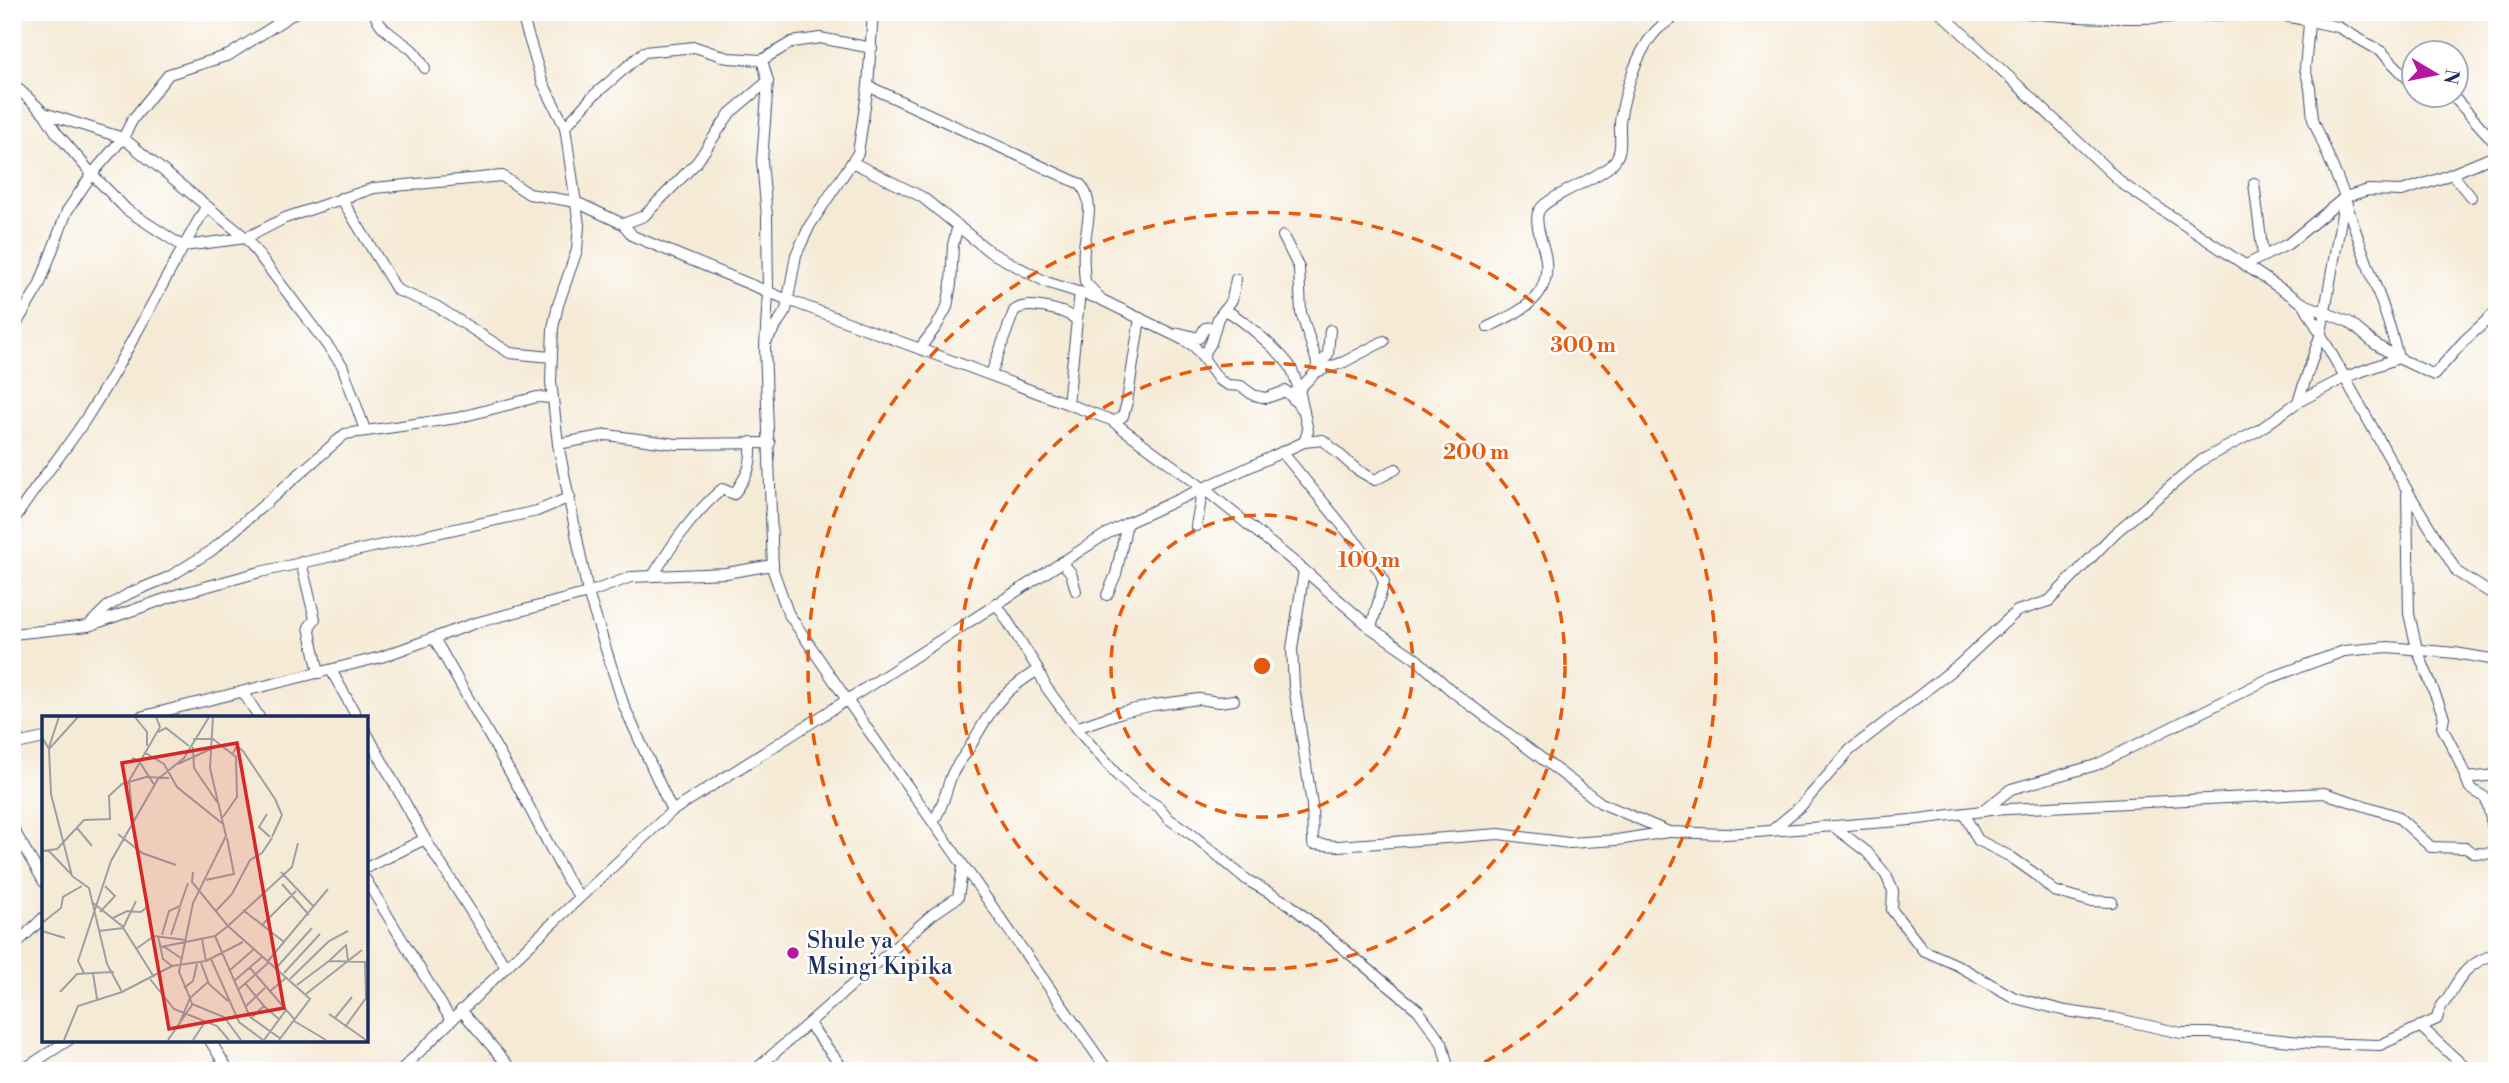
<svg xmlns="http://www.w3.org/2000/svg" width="2509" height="1083" font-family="'Libre Bodoni',serif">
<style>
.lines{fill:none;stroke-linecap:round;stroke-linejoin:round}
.minor-casing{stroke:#3c4b70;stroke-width:12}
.minor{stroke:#fff;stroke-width:10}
.ring{fill:none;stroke:#e8590c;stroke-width:3.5;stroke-dasharray:12 9}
.poi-dot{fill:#b5179e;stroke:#fff;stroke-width:2.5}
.labels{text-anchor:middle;stroke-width:5;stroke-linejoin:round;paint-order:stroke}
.poi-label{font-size:23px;fill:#1b2f5e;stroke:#fff;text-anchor:start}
.inset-road{fill:none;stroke:#9e9fa5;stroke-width:2}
.view{fill:#d62828;fill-opacity:0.15;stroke:#d62828;stroke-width:3.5}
.inset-edge{fill:none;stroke:#1b2f5e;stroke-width:3.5}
.centre{fill:#e8590c;stroke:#fff;stroke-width:3.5}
.ring-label{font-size:21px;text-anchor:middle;font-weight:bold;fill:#e8590c;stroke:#fff;stroke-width:5;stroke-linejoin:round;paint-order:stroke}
</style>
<rect width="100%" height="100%" fill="#fff"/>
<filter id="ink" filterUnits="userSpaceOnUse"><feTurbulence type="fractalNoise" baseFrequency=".0143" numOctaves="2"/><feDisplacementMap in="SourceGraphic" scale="14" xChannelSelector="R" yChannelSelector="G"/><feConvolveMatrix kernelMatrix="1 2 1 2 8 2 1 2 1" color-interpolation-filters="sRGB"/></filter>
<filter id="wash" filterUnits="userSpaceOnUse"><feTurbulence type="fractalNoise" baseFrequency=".00686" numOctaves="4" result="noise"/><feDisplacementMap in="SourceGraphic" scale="28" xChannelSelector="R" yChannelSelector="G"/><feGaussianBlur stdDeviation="1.57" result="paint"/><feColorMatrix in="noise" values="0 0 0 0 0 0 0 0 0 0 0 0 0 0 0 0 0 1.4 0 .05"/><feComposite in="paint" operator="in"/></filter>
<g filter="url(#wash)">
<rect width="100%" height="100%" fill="#f5ead5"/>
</g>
<g filter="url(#ink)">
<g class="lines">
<g class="minor-casing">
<g id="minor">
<path d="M374,12c5,18 24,26 37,37 6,5 10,13 14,19"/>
<polyline points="521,12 542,81 565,127 579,225 577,250 558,305 553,328 551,381 558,444 588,593 624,706 672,811"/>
<polyline points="1940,12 2124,185 2304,304 2407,490 2457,572 2497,597"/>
<path d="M2020,12c80,10 157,6 236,0"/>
<polyline points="2266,12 2338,27 2382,52 2407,78 2414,79"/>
<polyline points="762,60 768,81 762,161 767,217 768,292 765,347 773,570 788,613 847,700 1103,536 1127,523 1304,442 1323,440 1356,469 1375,480 1396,469"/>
<polyline points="12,83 44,113 56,132 92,174 127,210 179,244 184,246 206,207"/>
<path d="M868,86l212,98c16,18 6,42 4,64 -1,11 0,23 1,34l17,18 82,40 11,7 24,33 9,5 13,1 12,9 13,3 20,-7 18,20"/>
<polyline points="2451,94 2497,145"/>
<polyline points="44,113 123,138 246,238 285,218 374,188 502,176 529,194 576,202 623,224 633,236 788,300 1111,420 1203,488 1304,570 1371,628 1415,658 1453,692 1601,803 1669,832 1726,834 1770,831 1911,820 1990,810 2324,793 2397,816 2431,847 2466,848 2474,853 2497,854"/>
<polyline points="565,127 593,96 644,52 695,47 728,58 762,60 792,42 820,38 872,48"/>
<polyline points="852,162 922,197 990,252 1046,282 1100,299"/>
<polyline points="2452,174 2471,197"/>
<polyline points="2254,183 2263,256"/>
<polyline points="341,198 397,290 436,306 510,353 551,357"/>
<path d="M2346,201c15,53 40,103 52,157"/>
<polyline points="623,224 644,216 697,162 730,113 768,81"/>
<polyline points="1283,236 1299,268 1301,313 1317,362 1316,372 1299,389 1308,431 1304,442"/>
<polyline points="2246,265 2288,244 2345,197 2368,190 2402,191 2439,179 2497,155"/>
<polyline points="2304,304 2349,322 2375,344 2398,358"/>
<path d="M1225,310c15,7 58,44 66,58 3,6 5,14 8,21l-3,2"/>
<path d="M1488,327c35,-17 68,-31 56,-77 -3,-11 -9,-27 -6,-37 4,-16 62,-34 75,-50 11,-12 6,-26 7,-41 4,-29 17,-72 38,-93 7,-6 15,-11 22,-17"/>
<polyline points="12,331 39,286 67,211 92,174 123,138 133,119 169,74 229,55 296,12"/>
<polyline points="1179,333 1199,338 1205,328 1213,327"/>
<polyline points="767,340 786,310 796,255 810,225 858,153 868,86 873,12"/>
<polyline points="920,348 936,327 947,307 951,284 953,245 958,225"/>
<polyline points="1202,357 1211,343 1218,318 1232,300 1236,279"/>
<polyline points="1316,371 1328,354 1330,330"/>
<polyline points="1316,372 1344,362 1384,341"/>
<path d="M991,374l23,-63c12,-11 51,-1 63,9"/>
<polyline points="2298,402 2321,333 2345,197 2313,119 2310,88 2305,69 2310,12"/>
<polyline points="1068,404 1080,292"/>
<polyline points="1114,422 1123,416 1127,402 1140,318"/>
<polyline points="558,444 607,435 676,444 770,443"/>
<polyline points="1282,452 1379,570 1384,582 1371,628"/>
<polyline points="2407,491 2409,614 2417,649 2444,717 2442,727 2457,756 2470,788 2486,798 2497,846"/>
<path d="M12,519l4,-2c21,-34 47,-63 69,-97 37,-56 66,-116 99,-174l62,-8 96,127 23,65"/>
<polyline points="1196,526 1203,488"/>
<polyline points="301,562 315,619 309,627 319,673"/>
<polyline points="1062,562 1071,573 1076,591"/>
<polyline points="1304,570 1292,649 1294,686 1312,805 1313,844 1338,846 1499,834 1569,843 1617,840 1668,832"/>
<path d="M654,574c20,-32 39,-60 68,-85l12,5c14,-20 18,-27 17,-52"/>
<polyline points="1107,595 1116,574 1127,523"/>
<polyline points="996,603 1036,666 1046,687 1076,728 1117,775 1135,792 1159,807 1169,819 1194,836 1247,880 1289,904 1418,1010 1442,1043 1449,1071"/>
<polyline points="91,623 107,607 128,594 169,577 211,551 345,434 457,418 537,397 553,398"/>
<polyline points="12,634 88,626 179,594 260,572 537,511 570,497"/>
<polyline points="434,638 520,790 568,881 580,897"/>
<polyline points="331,670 357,717"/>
<polyline points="243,692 259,717"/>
<polyline points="140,717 381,657 475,623 588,593 631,577 726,573 773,565"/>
<polyline points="12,719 19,742"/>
<polyline points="1076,728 1122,712 1154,705 1199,699 1219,702 1234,700"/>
<polyline points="366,732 425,839 506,967"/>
<polyline points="12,745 44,738"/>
<polyline points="2465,778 2497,775"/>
<polyline points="1983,811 2011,789 2096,765 2270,678 2344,651 2388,647 2455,653 2497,660"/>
<polyline points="1964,814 1978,840 2011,857 2035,874 2054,891 2089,901 2112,902"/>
<path d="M933,822c10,-14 12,-29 18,-45 4,-12 14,-21 20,-32 21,-37 29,-52 67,-75"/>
<path d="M1833,826l34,26 19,23 7,16 -1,19 31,40 34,15 58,33 51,13 48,7 67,15h27l105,10 67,2 57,-26c4,-18 7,-13 13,-25 13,-24 21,-31 47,-41"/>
<polyline points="12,827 44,882"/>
<polyline points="1771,831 1801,806 1850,750 1961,663 2017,611 2049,601 2115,533 2202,460 2259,430 2298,402 2346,377 2398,358 2434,375 2464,341 2497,311"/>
<polyline points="366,868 425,839"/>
<polyline points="366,880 451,1020"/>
<polyline points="12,948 44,917"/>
<polyline points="461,1010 513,1071"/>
<polyline points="809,1024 845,1071"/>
<polyline points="2420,1026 2469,1071"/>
<polyline points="209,1039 229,1071"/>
<polyline points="21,1071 70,1039"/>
<polyline points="400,1071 506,967 672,811 847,700 1108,1071"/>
<polyline points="754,1071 933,914 958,897 963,867"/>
</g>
</g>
<use href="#minor" class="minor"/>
</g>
</g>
<g class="ring">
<circle cx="1262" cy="666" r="151"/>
<circle cx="1262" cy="666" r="303"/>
<path d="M1056 1071A454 454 0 1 1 1468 1071"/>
</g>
<circle class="poi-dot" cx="793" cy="953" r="7"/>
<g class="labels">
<g class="poi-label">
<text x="807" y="948">Shule ya<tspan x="807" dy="26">Msingi Kipika</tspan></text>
</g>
</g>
<g transform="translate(42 716)">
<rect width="326" height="326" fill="#f5ead5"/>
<path class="inset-road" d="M93,1l12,15v14M116,16l8,-4 23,18M0,21l7,12 2,45 21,82 17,12 18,76 15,28M151,23h20l23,18 1,40 -14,20M7,31l10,-30M151,31l1,21 23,34M7,33l29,-32M102,36l20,12 13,23 46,37M191,37l4,-7 6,5 32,48 7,16 -10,22M90,42l7,3 16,25M136,48l35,-16M225,98l-8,13 11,10M91,107l-4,-42 31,-54 -4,-10M35,112l15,18M76,118l24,19 34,12M6,134l23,24M0,135l15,-2 27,-29 26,-1 -1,-23 13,-12 24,-7 23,1M239,156l33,35M164,164l28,-6 -7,-36M240,168l27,31M50,186l30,24 32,51M201,194l41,32M58,196l15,-16 -10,-10M173,196l17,-18 18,-34 12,-7 10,-15M71,202l14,-7 14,1 7,-6M0,207l19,-15 2,-11 19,-11M221,208l33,-33M81,212l13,-27M0,215l23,7M57,215l24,-3M120,219l7,-24 11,-5 8,-23M129,219l9,-27M116,220l5,23 9,7M173,220l35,81 31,22M160,223l4,22M121,230l18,12M119,231l54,-11 13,-10 -36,-44 1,-10M94,233l18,-13 32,4M169,243l28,63 24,18M226,245l60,-72M287,245l17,-16 2,15M159,247l8,21 19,17M235,251l35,-39M208,252l45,52M187,255l24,-21M42,257l-6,-12 33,-100 47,-82 26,-21 25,-41M51,257l21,-1M242,257l36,-39M108,263l24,30 43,17 12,14M248,263l39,-38 19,-10M192,265l28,-24M166,266l-18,16 2,6 32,13 17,23M203,267l19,23 -13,12M255,269l32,-24 39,1M142,272l9,-7 4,-17M196,274l31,-28M18,276l17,-18 16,-1 4,26M227,276l18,-15M264,278l56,-44M222,290l16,14M203,291l20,-19M287,298l37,26M293,302l17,-21M252,305l32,19M138,306l10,-24 -11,-26 14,-69 33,-67 -16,-68 3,-51M303,311l21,-29 -1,-36M22,324l14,-34 44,-14 50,-26 34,-5 37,-19M126,324l24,-35M151,324l12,-18M222,324l22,-30M237,324l31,-41 -82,-73 64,-59 6,-24"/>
<path class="view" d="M195,27l47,265 -115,21 -47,-266z"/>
<rect width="326" height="326" class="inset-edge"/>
</g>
<circle cx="1262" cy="666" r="10" class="centre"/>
<g class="ring-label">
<text x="1583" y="352">300 m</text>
<text x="1476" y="459">200 m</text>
<text x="1369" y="567">100 m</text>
</g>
<rect width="2509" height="1083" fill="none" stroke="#fff" stroke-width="42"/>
<g transform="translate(2435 74) rotate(100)"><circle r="33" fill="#ffffff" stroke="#a4acbf" stroke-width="2"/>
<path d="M0-5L12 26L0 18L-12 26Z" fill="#b5179e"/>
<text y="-10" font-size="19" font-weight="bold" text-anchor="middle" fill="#1b2f5e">N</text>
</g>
</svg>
